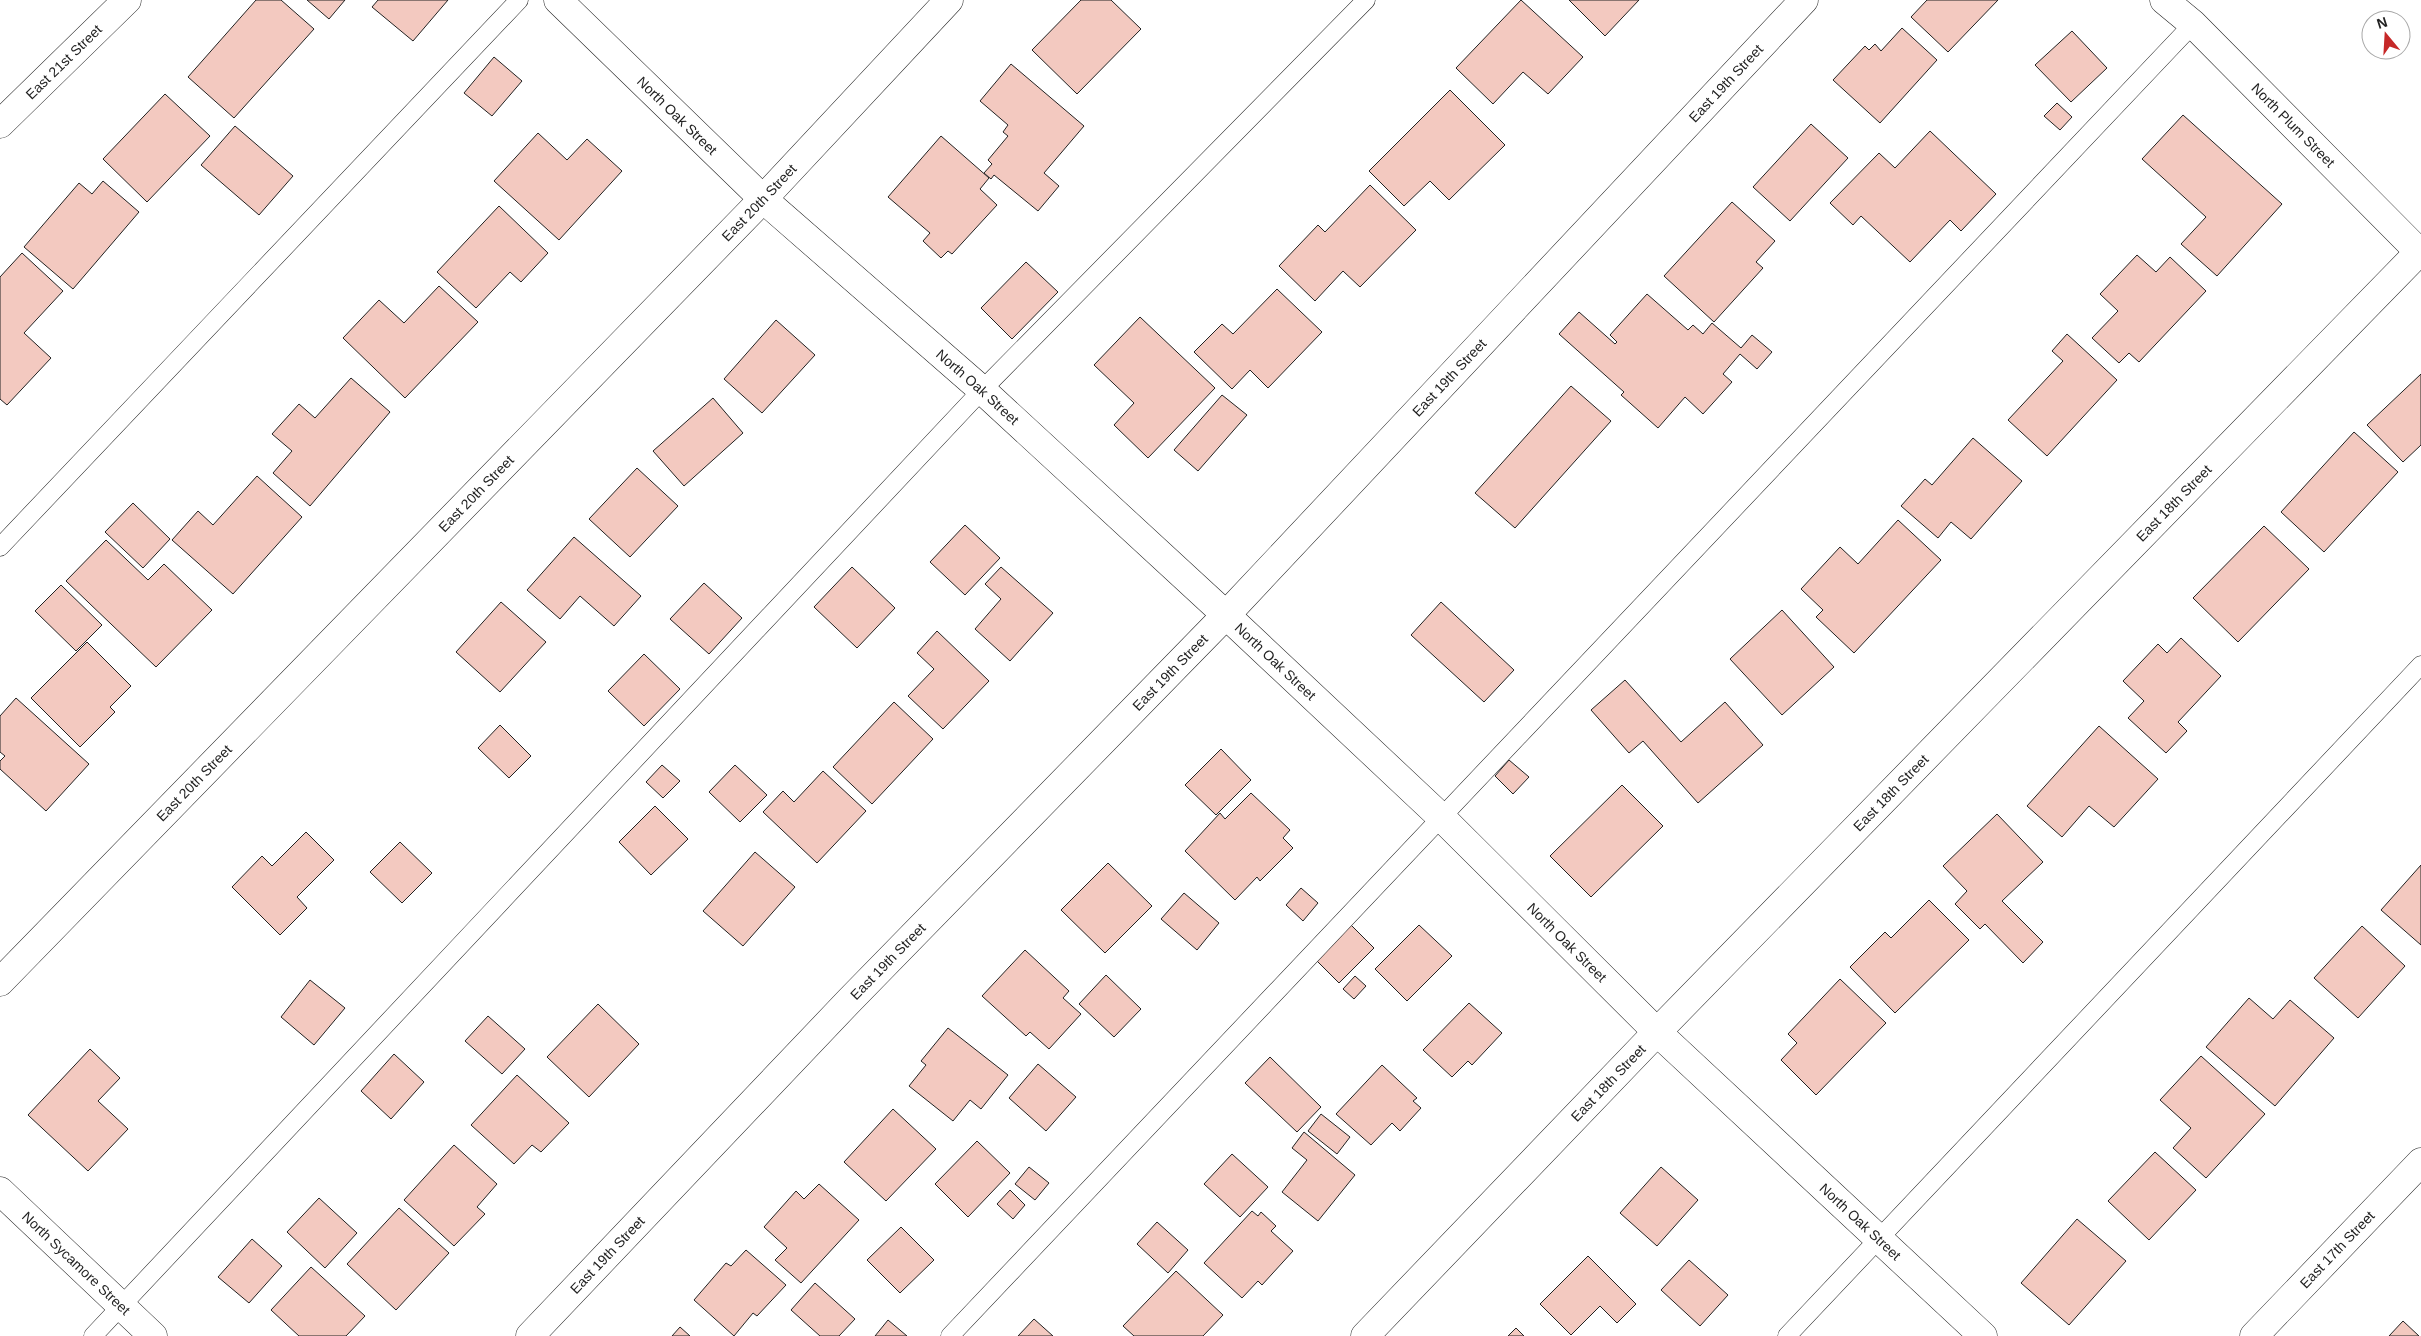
<svg xmlns="http://www.w3.org/2000/svg" width="2421" height="1336" font-family="Arial,sans-serif">
<style>
.building{fill:#f3c9c0;stroke:#222}
.lines{fill:none;stroke-linecap:round;stroke-linejoin:round}
.lane-casing{stroke:#222;stroke-width:19}
.street-casing{stroke:#222;stroke-width:29}
.secondary-casing{stroke:#222;stroke-width:29}
.lane{stroke:#fff;stroke-width:18}
.street{stroke:#fff;stroke-width:28}
.secondary{stroke:#fff;stroke-width:28}
.labels{text-anchor:middle;stroke-width:4;stroke-linejoin:round;paint-order:stroke}
.street-label{font-size:14px;fill:#222;stroke:#fff}
</style>
<rect width="100%" height="100%" fill="#fff"/>
<g class="building">
<polygon points="256,0 281,0 314,29 234,118 188,77"/>
<polygon points="307,0 345,0 329,19"/>
<polygon points="378,0 448,0 413,41 372,7"/>
<polygon points="1081,0 1111,0 1141,29 1077,94 1032,50"/>
<polygon points="1521,0 1583,57 1548,94 1523,72 1493,104 1456,68"/>
<polygon points="1569,0 1639,0 1605,36"/>
<polygon points="1927,0 1998,0 1948,52 1911,17"/>
<polygon points="1902,28 1937,60 1880,123 1833,80 1865,46 1869,50 1875,44 1881,51"/>
<polygon points="2072,31 2107,68 2071,102 2035,65"/>
<polygon points="494,57 522,81 492,116 464,93"/>
<polygon points="1011,64 1084,126 1044,173 1059,186 1038,211 994,175 991,179 984,173 992,164 988,160 1008,136 1003,132 1008,125 980,101"/>
<polygon points="1450,90 1505,145 1449,200 1430,181 1404,206 1369,171"/>
<polygon points="165,94 210,136 147,202 103,159"/>
<polygon points="2057,103 2072,117 2060,130 2044,116"/>
<polygon points="2183,115 2282,204 2217,276 2181,244 2206,217 2142,159"/>
<polygon points="1811,124 1848,158 1790,221 1753,187"/>
<polygon points="235,126 293,176 259,215 201,165"/>
<polygon points="1930,131 1996,194 1961,231 1950,220 1910,262 1861,216 1853,225 1830,203 1879,153 1895,168"/>
<polygon points="538,133 567,160 587,139 622,171 559,240 494,181"/>
<polygon points="941,136 989,178 980,189 997,205 952,254 948,251 941,258 923,241 930,233 888,197"/>
<polygon points="103,181 139,212 73,289 24,247 79,183 92,194"/>
<polygon points="1370,185 1416,230 1360,287 1343,271 1315,301 1279,266 1318,225 1325,232"/>
<polygon points="1732,202 1775,241 1756,262 1763,268 1714,322 1664,276"/>
<polygon points="499,206 548,253 521,282 510,272 476,308 437,272"/>
<polygon points="22,253 63,291 24,333 51,358 7,405 0,399 0,277"/>
<polygon points="2137,255 2156,272 2170,257 2206,291 2139,362 2129,353 2119,363 2092,338 2118,311 2100,294"/>
<polygon points="1026,262 1058,292 1012,339 981,308"/>
<polygon points="439,286 478,322 405,398 343,338 379,300 404,323"/>
<polygon points="1277,289 1322,332 1268,388 1250,370 1232,389 1194,352 1222,324 1233,334"/>
<polygon points="1647,294 1688,330 1693,325 1703,334 1712,323 1741,348 1752,335 1772,352 1757,369 1740,354 1723,374 1732,382 1703,414 1685,397 1658,428 1621,395 1624,392 1559,334 1579,312 1615,344 1617,342 1610,335"/>
<polygon points="1140,317 1215,388 1148,458 1114,425 1134,403 1094,365"/>
<polygon points="776,320 815,355 762,413 724,379"/>
<polygon points="2067,334 2117,380 2047,456 2008,420 2063,361 2052,351"/>
<polygon points="2421,374 2421,445 2403,462 2367,425"/>
<polygon points="351,378 390,412 310,506 273,473 292,451 272,434 299,404 315,418"/>
<polygon points="1571,386 1611,421 1515,528 1475,493"/>
<polygon points="1222,395 1247,415 1198,471 1174,450"/>
<polygon points="713,398 743,433 684,486 653,451"/>
<polygon points="2354,432 2398,472 2324,552 2281,512"/>
<polygon points="1973,438 2022,481 1971,539 1951,522 1938,538 1901,506 1925,479 1932,485"/>
<polygon points="637,468 678,506 630,557 589,519"/>
<polygon points="257,476 302,517 233,594 172,540 198,511 213,525"/>
<polygon points="133,503 170,539 143,568 105,532"/>
<polygon points="1898,520 1941,560 1854,653 1816,617 1823,610 1801,589 1840,547 1858,564"/>
<polygon points="965,525 1000,558 965,595 930,562"/>
<polygon points="2264,526 2309,569 2238,642 2193,598"/>
<polygon points="574,537 641,596 614,626 580,596 560,619 527,590"/>
<polygon points="106,540 148,580 164,564 212,610 156,667 66,581"/>
<polygon points="852,567 895,608 857,648 814,607"/>
<polygon points="1001,567 1053,613 1010,661 975,629 1001,599 985,584"/>
<polygon points="704,583 742,618 709,654 670,619"/>
<polygon points="61,585 102,625 76,651 35,611"/>
<polygon points="501,602 546,642 500,692 456,652"/>
<polygon points="1441,602 1514,670 1484,702 1411,635"/>
<polygon points="1782,610 1834,667 1782,715 1730,659"/>
<polygon points="937,631 989,681 943,729 908,696 934,669 917,653"/>
<polygon points="2181,638 2221,676 2178,722 2187,731 2166,753 2128,718 2144,701 2123,681 2158,644 2167,653"/>
<polygon points="87,642 131,686 110,707 115,712 80,747 31,698"/>
<polygon points="644,654 680,689 644,726 608,691"/>
<polygon points="1625,680 1681,742 1725,702 1763,745 1698,803 1643,741 1629,753 1591,710"/>
<polygon points="16,698 89,764 46,811 0,769 0,761 5,756 0,752 0,716"/>
<polygon points="894,702 933,739 872,804 833,767"/>
<polygon points="500,725 531,756 509,778 478,748"/>
<polygon points="2099,726 2158,779 2114,827 2089,806 2062,837 2027,806"/>
<polygon points="1221,749 1251,780 1216,815 1185,785"/>
<polygon points="1509,760 1529,777 1513,794 1495,776"/>
<polygon points="662,765 680,781 663,798 646,782"/>
<polygon points="735,765 767,795 740,822 709,792"/>
<polygon points="823,771 866,811 817,863 763,812 783,791 794,802"/>
<polygon points="1622,785 1663,826 1591,897 1550,856"/>
<polygon points="1251,793 1290,830 1283,838 1293,848 1260,881 1257,877 1235,900 1185,851 1220,813 1225,819"/>
<polygon points="655,806 688,839 651,875 619,842"/>
<polygon points="1997,814 2043,862 2002,901 2043,942 2023,963 1985,924 1980,929 1955,904 1967,891 1943,866"/>
<polygon points="306,832 334,860 297,897 307,908 280,935 232,887 262,856 272,866"/>
<polygon points="400,842 432,873 402,903 370,872"/>
<polygon points="755,852 795,887 743,946 703,911"/>
<polygon points="1108,863 1152,906 1105,953 1061,910"/>
<polygon points="2421,865 2421,945 2381,910"/>
<polygon points="1301,888 1318,903 1303,921 1286,905"/>
<polygon points="1184,893 1219,923 1197,950 1161,919"/>
<polygon points="1929,900 1969,940 1895,1013 1850,967 1885,932 1891,938"/>
<polygon points="1350,924 1374,948 1339,983 1315,959"/>
<polygon points="1419,925 1452,956 1407,1001 1375,969"/>
<polygon points="2362,926 2405,966 2358,1018 2314,978"/>
<polygon points="1025,950 1069,991 1063,998 1081,1014 1049,1049 1030,1032 1026,1036 982,996"/>
<polygon points="1106,975 1141,1009 1114,1037 1079,1004"/>
<polygon points="1355,976 1366,986 1354,999 1343,989"/>
<polygon points="1840,979 1886,1023 1816,1095 1781,1060 1797,1043 1788,1034"/>
<polygon points="310,980 345,1008 314,1045 281,1017"/>
<polygon points="2249,998 2273,1019 2290,1000 2334,1038 2275,1106 2206,1047"/>
<polygon points="1469,1003 1502,1033 1472,1065 1468,1061 1452,1077 1423,1050"/>
<polygon points="598,1004 639,1044 589,1097 547,1057"/>
<polygon points="488,1016 525,1049 502,1074 465,1041"/>
<polygon points="948,1028 1008,1075 981,1109 970,1100 953,1121 909,1086 926,1065 921,1061"/>
<polygon points="90,1049 120,1078 98,1101 128,1129 88,1171 28,1115"/>
<polygon points="394,1054 424,1082 391,1119 361,1091"/>
<polygon points="2201,1056 2265,1114 2206,1178 2173,1148 2191,1128 2160,1100"/>
<polygon points="1270,1057 1321,1107 1297,1132 1245,1083"/>
<polygon points="1038,1064 1076,1097 1046,1131 1009,1098"/>
<polygon points="1382,1065 1417,1098 1413,1101 1421,1108 1400,1131 1392,1123 1371,1145 1336,1114"/>
<polygon points="517,1075 569,1123 541,1152 532,1145 514,1164 471,1125"/>
<polygon points="893,1109 936,1149 886,1201 844,1162"/>
<polygon points="1321,1114 1350,1137 1337,1154 1308,1131"/>
<polygon points="1304,1132 1355,1175 1318,1221 1282,1192 1307,1160 1292,1148"/>
<polygon points="977,1141 1010,1173 968,1217 935,1184"/>
<polygon points="454,1145 497,1184 477,1207 485,1214 454,1246 404,1200"/>
<polygon points="2155,1152 2196,1190 2149,1240 2108,1201"/>
<polygon points="1232,1154 1268,1187 1240,1217 1204,1184"/>
<polygon points="1029,1167 1049,1183 1035,1200 1015,1184"/>
<polygon points="1661,1167 1698,1200 1657,1246 1620,1213"/>
<polygon points="819,1184 859,1220 801,1283 775,1260 787,1248 764,1227 796,1191 804,1199"/>
<polygon points="1010,1190 1025,1205 1013,1219 997,1204"/>
<polygon points="319,1198 357,1233 325,1268 287,1232"/>
<polygon points="399,1208 449,1253 396,1310 347,1264"/>
<polygon points="1252,1211 1258,1216 1261,1212 1276,1226 1271,1231 1293,1251 1262,1285 1258,1281 1242,1298 1204,1263"/>
<polygon points="2077,1219 2126,1261 2069,1325 2021,1283"/>
<polygon points="1157,1222 1188,1250 1168,1273 1137,1244"/>
<polygon points="901,1227 934,1260 900,1293 867,1260"/>
<polygon points="252,1239 282,1266 249,1303 218,1277"/>
<polygon points="746,1250 786,1285 757,1316 753,1313 734,1336 694,1300 726,1263 731,1266"/>
<polygon points="1588,1256 1636,1304 1617,1323 1600,1306 1571,1335 1540,1304"/>
<polygon points="1689,1260 1728,1295 1700,1326 1661,1290"/>
<polygon points="311,1267 365,1316 346,1336 299,1336 271,1310"/>
<polygon points="1176,1271 1223,1315 1203,1336 1134,1336 1123,1326"/>
<polygon points="815,1283 855,1319 839,1336 820,1336 791,1310"/>
<polygon points="1034,1319 1053,1336 1018,1336"/>
<polygon points="888,1320 907,1336 875,1336"/>
<polygon points="2403,1321 2419,1336 2389,1336"/>
<polygon points="680,1327 690,1336 672,1336"/>
<polygon points="1516,1328 1524,1336 1508,1336"/>
</g>
<g class="lines">
<g class="lane-casing">
<g id="lane">
<polyline points="0,547 519,0"/>
<polyline points="93,1336 982,390 1366,0"/>
<polyline points="950,1336 2193,24"/>
<polyline points="1787,1336 2421,665"/>
</g>
</g>
<g class="street-casing">
<g id="street">
<path id="s1" d="M558,0l205,199 219,191 244,225 216,203 215,214 326,304"/>
<path id="s2" d="M2164,0l29,24 228,230"/>
<path id="s3" d="M0,124l127,-124"/>
<path id="s4" d="M0,982l763,-783 186,-199"/>
<path id="s5" d="M530,1336l319,-335 377,-386 578,-615"/>
<path id="s6" d="M1365,1336l292,-304 762,-780"/>
<path id="s7" d="M2254,1336l167,-174"/>
</g>
</g>
<g class="secondary-casing">
<g id="secondary">
<path id="s8" d="M0,1191l153,145"/>
</g>
</g>
<use href="#lane" class="lane"/>
<use href="#street" class="street"/>
<use href="#secondary" class="secondary"/>
</g>
<g class="labels">
<g class="street-label">
<text dy="5" stroke="none"><textPath href="#s3" startOffset="89">East 21st Street</textPath></text>
<text dy="5" stroke="none"><textPath href="#s5" startOffset="1732">East 19th Street</textPath></text>
<text dy="5" stroke="none"><textPath href="#s1" startOffset="166">North Oak Street</textPath></text>
<text dy="5" stroke="none"><textPath href="#s2" startOffset="180">North Plum Street</textPath></text>
<text dy="5" stroke="none"><textPath href="#s4" startOffset="1088">East 20th Street</textPath></text>
<text dy="5" stroke="none"><textPath href="#s5" startOffset="1328">East 19th Street</textPath></text>
<text dy="5" stroke="none"><textPath href="#s1" startOffset="571">North Oak Street</textPath></text>
<text dy="5" stroke="none"><textPath href="#s4" startOffset="682">East 20th Street</textPath></text>
<text dy="5" stroke="none"><textPath href="#s6" startOffset="1161">East 18th Street</textPath></text>
<text dy="5" stroke="none"><textPath href="#s1" startOffset="976">North Oak Street</textPath></text>
<text dy="5" stroke="none"><textPath href="#s5" startOffset="922">East 19th Street</textPath></text>
<text dy="5" stroke="none"><textPath href="#s4" startOffset="278">East 20th Street</textPath></text>
<text dy="5" stroke="none"><textPath href="#s6" startOffset="756">East 18th Street</textPath></text>
<text dy="5" stroke="none"><textPath href="#s1" startOffset="1381">North Oak Street</textPath></text>
<text dy="5" stroke="none"><textPath href="#s5" startOffset="518">East 19th Street</textPath></text>
<text dy="5" stroke="none"><textPath href="#s6" startOffset="351">East 18th Street</textPath></text>
<text dy="5" stroke="none"><textPath href="#s1" startOffset="1786">North Oak Street</textPath></text>
<text dy="5" stroke="none"><textPath href="#s7" startOffset="120">East 17th Street</textPath></text>
<text dy="5" stroke="none"><textPath href="#s5" startOffset="112">East 19th Street</textPath></text>
<text dy="5" stroke="none"><textPath href="#s8" startOffset="105">North Sycamore Street</textPath></text>
</g>
</g>
<g transform="translate(2386 35) rotate(342)"><circle r="24" fill="#ffffff" stroke="#a7a7a7"/>
<path d="M0-4L9 19L0 12L-9 19Z" fill="#c62828"/>
<text y="-8" font-size="14" font-weight="bold" text-anchor="middle" fill="#222222">N</text>
</g>
</svg>
